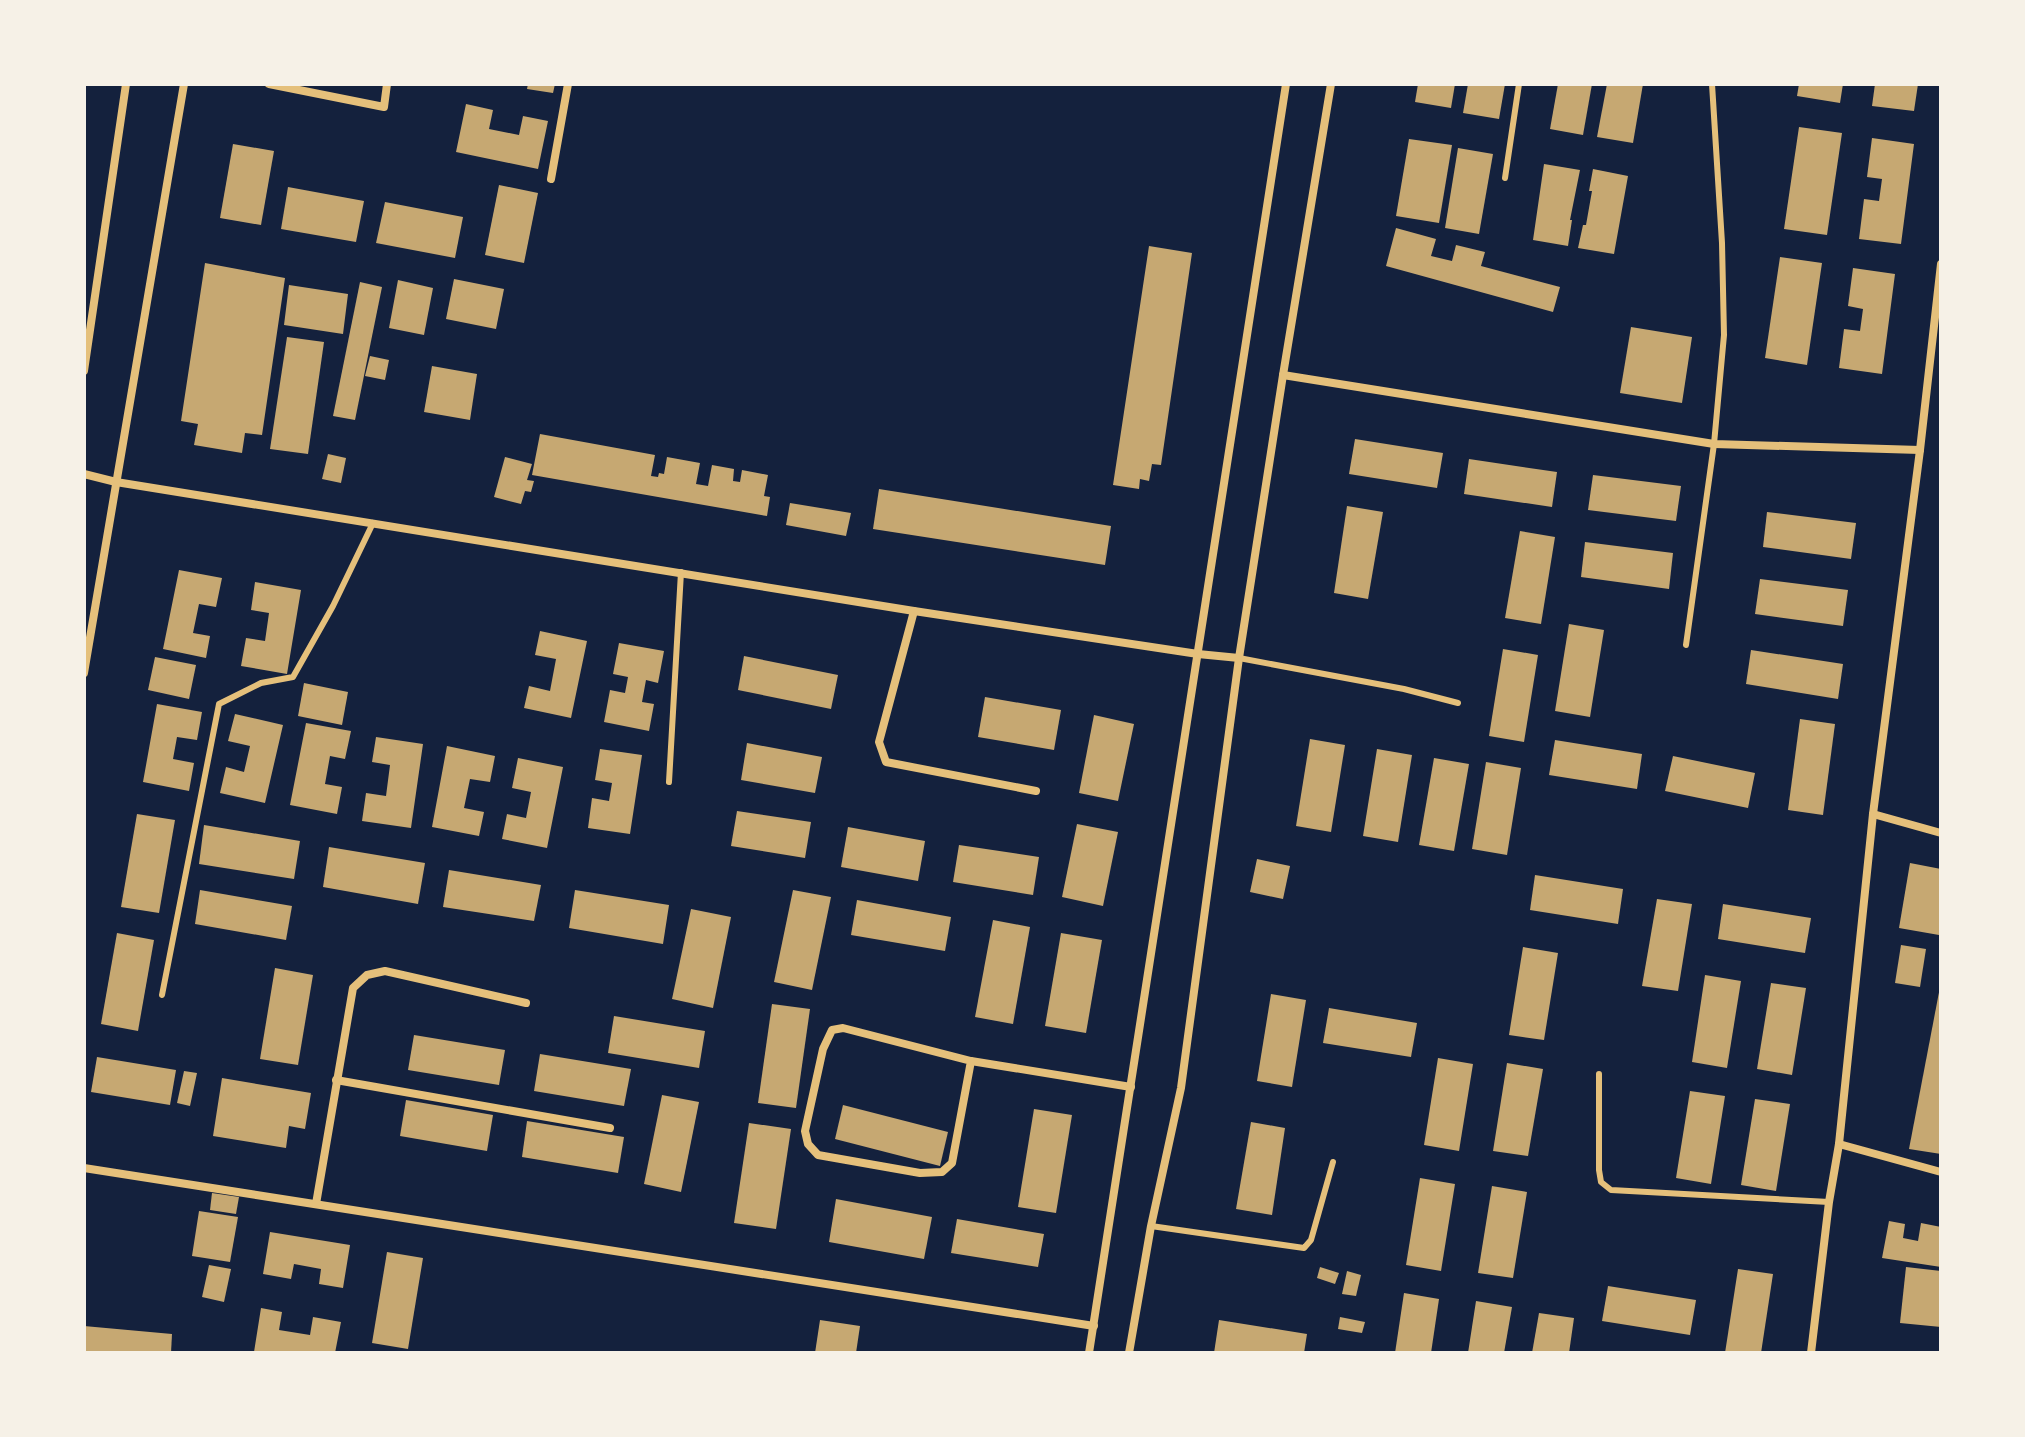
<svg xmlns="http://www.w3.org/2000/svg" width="2025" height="1437" font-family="Signika,sans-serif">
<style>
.building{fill:#c6a872}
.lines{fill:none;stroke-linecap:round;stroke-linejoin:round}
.service{stroke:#e5c07b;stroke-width:6}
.minor{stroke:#e5c07b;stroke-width:8}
</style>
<rect width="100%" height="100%" fill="#14213d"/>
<g class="building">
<polygon points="528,84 555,84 553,93 527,89"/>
<polygon points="1418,84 1455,84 1451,108 1415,102"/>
<polygon points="1468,84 1505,84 1499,119 1463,113"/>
<polygon points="1558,84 1592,84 1583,135 1550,129"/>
<polygon points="1607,84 1643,84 1633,143 1597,137"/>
<polygon points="1799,84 1843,84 1840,103 1797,96"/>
<polygon points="1875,84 1918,84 1914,111 1872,106"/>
<polygon points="466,104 493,110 489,129 519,135 523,116 548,121 538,169 456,152"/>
<polygon points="1799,127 1842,133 1827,235 1784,229"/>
<polygon points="1872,138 1914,144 1901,244 1859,239 1864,199 1879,201 1882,179 1867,177"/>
<polygon points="1409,139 1452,145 1439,223 1396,216"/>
<polygon points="233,144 274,151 261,225 220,218"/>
<polygon points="1458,148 1493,154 1479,234 1445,228"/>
<polygon points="1544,164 1580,170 1570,220 1572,220 1568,246 1533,240"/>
<polygon points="1593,169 1628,176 1614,254 1578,248 1583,225 1586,225 1592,191 1589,191"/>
<polygon points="499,185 538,193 524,263 485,255"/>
<polygon points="288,187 364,201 356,242 281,229"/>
<polygon points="385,202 463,217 455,258 376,243"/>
<polygon points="1396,228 1436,239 1431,256 1452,261 1456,245 1485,252 1481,266 1560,287 1553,312 1386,266"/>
<polygon points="1149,246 1192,253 1161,465 1152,464 1149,481 1140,479 1139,489 1113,485"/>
<polygon points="1780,257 1822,263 1807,365 1765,358"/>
<polygon points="205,263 285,278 262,435 245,433 242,453 194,445 198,424 181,421"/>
<polygon points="1853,268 1895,274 1882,374 1839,368 1844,329 1860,331 1863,309 1848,306"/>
<polygon points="454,279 504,289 496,329 446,319"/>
<polygon points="398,280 433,288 424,335 389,328"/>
<polygon points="360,282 382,287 355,420 333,416"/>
<polygon points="289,285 348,294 343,334 284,325"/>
<polygon points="1631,327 1692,337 1682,403 1620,393"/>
<polygon points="287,337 324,342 308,454 270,449"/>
<polygon points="370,356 389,360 385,380 365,376"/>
<polygon points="432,366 477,374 470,420 424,412"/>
<polygon points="540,434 655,455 651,476 658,477 659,473 664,474 667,457 700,463 696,484 708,486 712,465 734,469 733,481 740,482 742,470 768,475 764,496 770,497 767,516 532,475"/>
<polygon points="1355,439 1443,453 1437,488 1349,474"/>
<polygon points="328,454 346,458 341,483 322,479"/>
<polygon points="505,457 532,464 527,480 534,481 531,492 525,491 521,504 494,497"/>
<polygon points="1469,459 1557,472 1552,507 1464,494"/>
<polygon points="1593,475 1681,486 1676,521 1588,510"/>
<polygon points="879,489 1111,526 1105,565 873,529"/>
<polygon points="790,503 851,513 846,536 786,525"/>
<polygon points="1347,506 1383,512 1368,599 1334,593"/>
<polygon points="1767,512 1856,523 1851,559 1763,547"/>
<polygon points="1520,531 1555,537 1541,624 1505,618"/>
<polygon points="1585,542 1673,553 1669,589 1581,577"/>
<polygon points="179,570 222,578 216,607 199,604 193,633 210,636 206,658 163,649"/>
<polygon points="1760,579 1848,590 1843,626 1755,614"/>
<polygon points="255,582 301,590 287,674 241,666 246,638 265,641 269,613 251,610"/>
<polygon points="1569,624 1604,630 1590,717 1555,711"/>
<polygon points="540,631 587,641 571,718 524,708 529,686 550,691 556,659 535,655"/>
<polygon points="619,643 664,651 658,683 646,680 642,702 654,704 649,731 604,722 610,690 625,693 628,677 613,674"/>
<polygon points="1503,649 1538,655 1524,742 1489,736"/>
<polygon points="1751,650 1843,664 1838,699 1746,684"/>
<polygon points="744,656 838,675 831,709 738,690"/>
<polygon points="155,657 196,665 189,699 148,690"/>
<polygon points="304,683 348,692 342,725 298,716"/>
<polygon points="985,697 1061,710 1054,750 978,737"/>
<polygon points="157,704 202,712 197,740 177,737 173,759 194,763 189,791 143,782"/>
<polygon points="235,714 283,725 265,803 220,793 226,767 244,772 250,746 228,741"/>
<polygon points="1094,715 1134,724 1118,801 1079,793"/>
<polygon points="1800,719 1835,724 1823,815 1788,810"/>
<polygon points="306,723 351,731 345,759 330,756 325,784 342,787 337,814 290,805"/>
<polygon points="376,737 423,744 411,828 362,821 366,793 386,796 390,765 372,762"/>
<polygon points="1310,739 1345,745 1331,832 1296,826"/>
<polygon points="1555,740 1642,754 1637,789 1549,775"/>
<polygon points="747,743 822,757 815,793 741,780"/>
<polygon points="447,746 495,756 490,782 470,779 464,808 484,812 479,836 432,827"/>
<polygon points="600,749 642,755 630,834 588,828 592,798 609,801 612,783 595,780"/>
<polygon points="1377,749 1412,755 1398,842 1363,836"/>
<polygon points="1673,756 1755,773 1748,808 1665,791"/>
<polygon points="518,758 563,767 547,848 502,839 507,814 526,818 531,792 512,788"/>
<polygon points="1434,758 1469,764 1454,851 1419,845"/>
<polygon points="1486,762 1521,768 1507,855 1472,849"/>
<polygon points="737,811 811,822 805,858 731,846"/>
<polygon points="137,814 175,820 159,913 121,907"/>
<polygon points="1077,824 1118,832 1103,906 1062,897"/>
<polygon points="204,825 300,841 294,879 199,864"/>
<polygon points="848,827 925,841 918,881 841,867"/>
<polygon points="959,845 1039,857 1033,895 953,882"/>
<polygon points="329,847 425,863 418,904 323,887"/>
<polygon points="1257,859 1290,866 1283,899 1250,892"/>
<polygon points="1910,863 1941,869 1941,926 1939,935 1899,928"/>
<polygon points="449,870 541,885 534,921 443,907"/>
<polygon points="1535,875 1623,889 1618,924 1530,910"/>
<polygon points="200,890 292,906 286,940 195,924"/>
<polygon points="575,890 669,905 663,944 569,928"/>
<polygon points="793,890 831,897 812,990 774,982"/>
<polygon points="1657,899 1692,904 1678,991 1642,986"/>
<polygon points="857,900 951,917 945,951 851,935"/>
<polygon points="1723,904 1811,918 1805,953 1718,939"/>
<polygon points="691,909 731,917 713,1008 672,999"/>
<polygon points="993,920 1030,927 1013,1024 975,1017"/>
<polygon points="117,933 154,940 138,1031 101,1024"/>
<polygon points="1061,933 1102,940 1086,1033 1045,1026"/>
<polygon points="1901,945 1926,949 1920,987 1895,983"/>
<polygon points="1523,947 1558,953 1544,1040 1509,1035"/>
<polygon points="275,968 313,975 298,1065 260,1059"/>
<polygon points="1705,975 1741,981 1727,1068 1692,1062"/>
<polygon points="1771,983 1806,988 1792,1075 1757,1069"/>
<polygon points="1940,987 1941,987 1941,1154 1909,1149"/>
<polygon points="1271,994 1306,1000 1292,1087 1257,1081"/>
<polygon points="772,1004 810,1009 796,1108 758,1103"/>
<polygon points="1329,1008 1417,1023 1411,1057 1323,1043"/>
<polygon points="614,1016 705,1031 699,1068 608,1053"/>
<polygon points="414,1035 505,1050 499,1085 408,1070"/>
<polygon points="540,1054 631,1069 624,1106 534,1091"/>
<polygon points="97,1057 176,1070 170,1105 91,1092"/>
<polygon points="1438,1058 1473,1064 1459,1151 1424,1145"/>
<polygon points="1507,1063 1543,1069 1528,1156 1493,1151"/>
<polygon points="184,1071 197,1073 190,1106 177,1103"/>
<polygon points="222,1078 311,1093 305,1129 289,1126 286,1148 213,1136"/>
<polygon points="1690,1091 1725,1096 1711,1184 1676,1178"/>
<polygon points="662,1095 699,1102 681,1192 644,1184"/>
<polygon points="1755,1099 1790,1104 1776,1191 1741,1185"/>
<polygon points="406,1100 493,1115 487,1151 400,1136"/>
<polygon points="843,1105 948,1132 940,1166 835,1139"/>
<polygon points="1034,1109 1072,1115 1056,1213 1018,1207"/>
<polygon points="527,1121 624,1137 618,1173 522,1157"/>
<polygon points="1251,1122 1285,1128 1272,1215 1236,1209"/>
<polygon points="749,1123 791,1129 776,1229 734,1223"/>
<polygon points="1420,1178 1455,1184 1441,1271 1406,1265"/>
<polygon points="1492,1186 1527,1192 1513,1278 1478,1273"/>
<polygon points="212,1193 239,1197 236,1214 210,1210"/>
<polygon points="836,1199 932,1217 924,1259 829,1242"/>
<polygon points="199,1211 238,1217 230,1262 192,1256"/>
<polygon points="957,1219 1044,1234 1038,1267 951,1253"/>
<polygon points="1889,1221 1905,1224 1903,1238 1918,1241 1921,1223 1941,1227 1941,1267 1882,1258"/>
<polygon points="270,1232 350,1245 343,1288 319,1284 321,1269 294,1264 291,1279 263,1274"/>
<polygon points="387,1252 423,1258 408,1349 372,1343"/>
<polygon points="209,1265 231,1269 224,1302 202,1297"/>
<polygon points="1320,1267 1339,1273 1335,1284 1317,1278"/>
<polygon points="1906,1267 1941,1271 1941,1327 1900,1323"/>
<polygon points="1738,1269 1773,1274 1761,1353 1725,1353"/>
<polygon points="1347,1271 1361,1275 1356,1296 1342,1294"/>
<polygon points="1608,1286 1696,1300 1690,1335 1602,1321"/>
<polygon points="1404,1293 1439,1299 1431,1353 1395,1353"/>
<polygon points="1476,1301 1512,1307 1504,1353 1468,1353"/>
<polygon points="261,1308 282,1312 279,1330 310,1335 313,1317 341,1322 335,1353 254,1352"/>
<polygon points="1539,1313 1574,1318 1569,1353 1532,1353"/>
<polygon points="1340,1317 1365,1322 1362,1333 1338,1329"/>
<polygon points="820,1320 860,1326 856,1353 815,1353"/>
<polygon points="1219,1320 1307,1334 1304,1353 1214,1353"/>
<polygon points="84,1326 172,1334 171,1353 84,1353"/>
</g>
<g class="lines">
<g class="service">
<polyline points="1505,178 1519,84"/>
<polyline points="1686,645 1714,444 1724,335 1722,243 1712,84"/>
<polyline points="1239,658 1404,689 1458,703"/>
<polyline points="669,782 681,572"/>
<polyline points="162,995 219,704 261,683 293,677 333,606 373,523"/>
<polyline points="1599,1074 1599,1170 1601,1182 1611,1190 1829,1202"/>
<polyline points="1151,1226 1304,1248 1311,1240 1333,1162"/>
</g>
<g class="minor">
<polyline points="269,84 384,107 387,84"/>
<polyline points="551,179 568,84"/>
<polyline points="84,371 126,84"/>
<polyline points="1283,375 1714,444 1920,450"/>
<polyline points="84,474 116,482 914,611 1198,654 1239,658"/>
<polyline points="914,611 879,742 886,762 1036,791"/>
<polyline points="84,673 184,84"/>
<polyline points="1873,814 1941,833"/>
<polygon points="843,1028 971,1061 952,1163 942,1172 920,1173 818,1155 808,1144 805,1131 823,1049 832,1030"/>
<polyline points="971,1061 1131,1087"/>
<polyline points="336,1080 610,1128"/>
<polyline points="1839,1144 1941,1172"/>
<polyline points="84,1168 1094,1326"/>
<polyline points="316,1204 353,988 367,975 385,971 526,1003"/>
<polyline points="1089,1353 1286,84"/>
<polyline points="1129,1353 1151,1226 1181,1088 1239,658 1283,375 1331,84"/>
<polyline points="1811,1353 1829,1202 1839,1144 1873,814 1920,450 1941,264"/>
</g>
</g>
<rect width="2025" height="1437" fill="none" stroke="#f6f1e7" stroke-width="172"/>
</svg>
